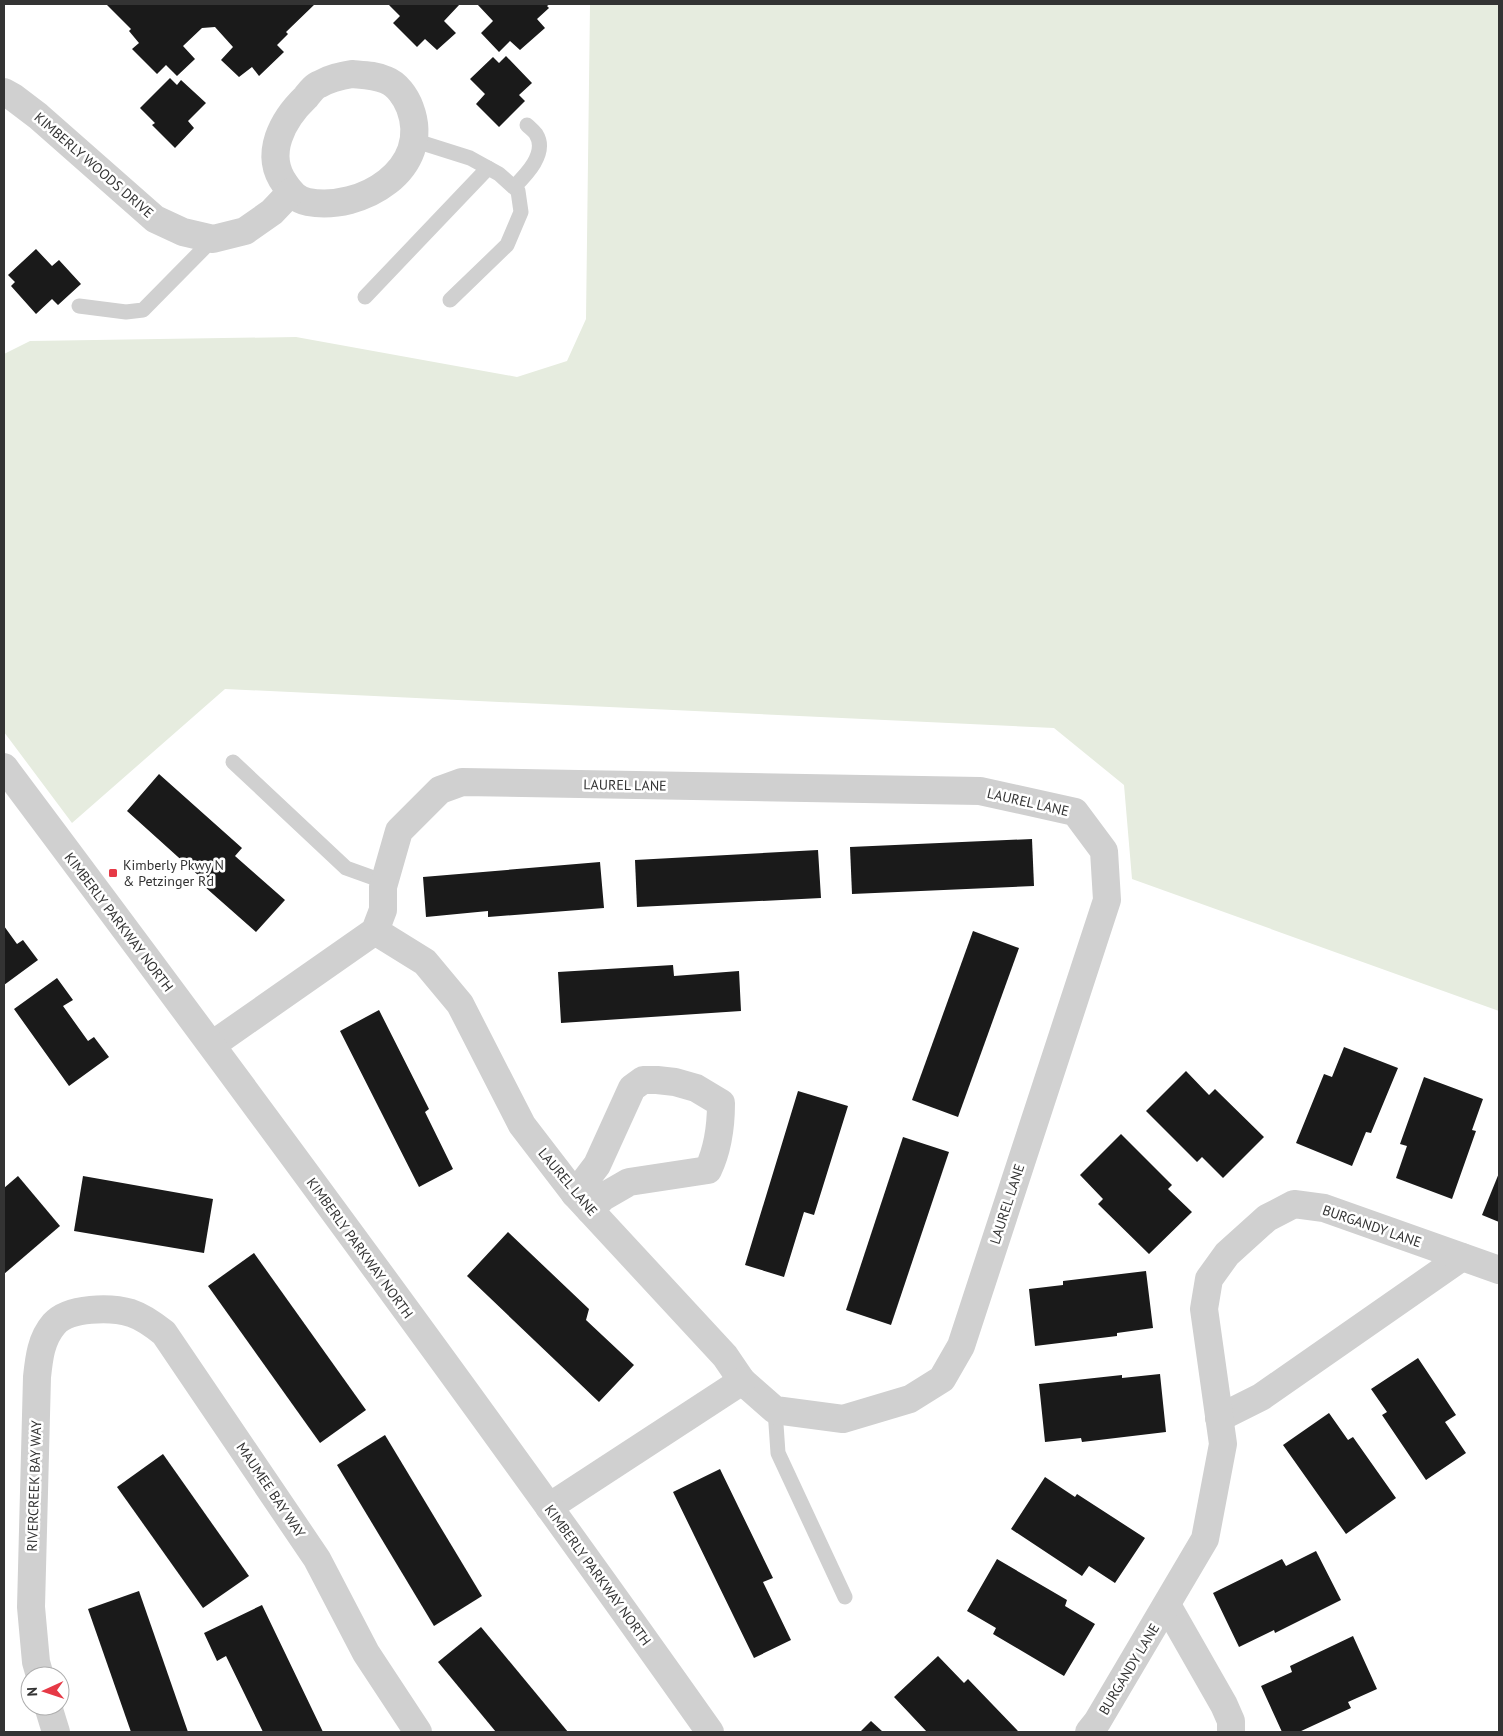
<svg xmlns="http://www.w3.org/2000/svg" width="1503" height="1736" font-family="'PT Sans',sans-serif">
<style>
.green{fill:#e6ecdf}
.building{fill:#1a1a1a}
.lines{fill:none;stroke-linecap:round;stroke-linejoin:round}
.service{stroke:#d0d0d0;stroke-width:15}
.minor{stroke:#d0d0d0;stroke-width:28}
.tertiary{stroke:#d0d0d0;stroke-width:28}
.poi-dot{fill:#e63946;stroke:#fff;stroke-width:2}
.labels{text-anchor:middle;stroke-width:5;stroke-linejoin:round;paint-order:stroke}
.street-label{font-size:14px;fill:#333;stroke:#fff}
.poi-label{font-size:14px;fill:#333;stroke:#fff;text-anchor:start}
</style>
<rect width="100%" height="100%" fill="#fff"/>
<polygon class="green" points="590,4 1499,4 1499,1011 1132,879 1124,785 1054,728 225,689 72,823 4,732 4,354 30,341 296,337 517,377 567,361 586,319"/>
<g class="building">
<polygon points="106,4 315,4 286,32 288,34 277,45 284,52 259,76 252,67 239,77 221,60 233,47 215,27 202,28 183,46 195,59 177,76 166,65 157,74 132,49 139,43 129,31 131,29"/>
<polygon points="390,4 460,4 444,21 456,33 437,50 425,39 417,47 393,23 400,16 389,5"/>
<polygon points="477,4 550,4 547,6 549,8 537,19 545,28 520,50 510,41 499,52 481,33 493,21"/>
<polygon points="506,56 532,83 519,95 525,101 499,127 476,104 485,94 470,79 493,57 499,63"/>
<polygon points="170,78 177,85 181,80 206,103 188,121 194,128 175,148 152,125 155,123 140,108"/>
<polygon points="36,249 52,266 59,260 81,284 58,305 52,299 36,314 11,286 15,282 8,275"/>
<polygon points="159,774 242,848 235,856 285,900 256,932 205,887 208,884 127,811"/>
<polygon points="1032,839 1034,886 852,894 850,847"/>
<polygon points="818,850 821,898 637,907 635,860"/>
<polygon points="600,862 604,908 488,917 488,911 426,917 423,877"/>
<polygon points="4,926 17,944 23,940 38,960 4,985"/>
<polygon points="973,931 1019,948 958,1117 912,1100"/>
<polygon points="673,965 674,976 739,971 741,1011 561,1023 558,972"/>
<polygon points="57,978 73,1000 63,1006 88,1041 94,1037 109,1057 69,1086 14,1009"/>
<polygon points="379,1010 429,1109 425,1112 453,1169 419,1187 340,1031"/>
<polygon points="1344,1047 1398,1068 1371,1133 1366,1132 1352,1166 1296,1143 1324,1074 1332,1077"/>
<polygon points="1186,1071 1209,1095 1215,1089 1264,1137 1223,1178 1202,1157 1197,1162 1146,1111"/>
<polygon points="1424,1077 1483,1099 1472,1130 1476,1131 1452,1199 1396,1178 1407,1146 1400,1144"/>
<polygon points="798,1091 848,1106 814,1215 804,1212 784,1277 745,1265"/>
<polygon points="1121,1134 1172,1185 1168,1189 1192,1212 1149,1254 1098,1204 1103,1199 1080,1175"/>
<polygon points="903,1137 949,1152 891,1325 846,1310"/>
<polygon points="1499,1173 1499,1222 1482,1215"/>
<polygon points="18,1176 60,1226 4,1274 4,1188"/>
<polygon points="83,1176 213,1199 204,1253 74,1231"/>
<polygon points="508,1232 589,1309 586,1320 634,1365 599,1402 467,1276"/>
<polygon points="254,1253 366,1410 320,1443 208,1286"/>
<polygon points="1146,1271 1153,1328 1117,1333 1117,1336 1035,1346 1029,1289 1063,1285 1063,1281"/>
<polygon points="1418,1358 1456,1415 1445,1422 1466,1453 1426,1480 1382,1415 1387,1412 1371,1389"/>
<polygon points="1160,1374 1166,1432 1082,1442 1081,1438 1045,1442 1039,1384 1122,1375 1122,1378"/>
<polygon points="1329,1413 1348,1440 1353,1437 1396,1498 1346,1534 1283,1445"/>
<polygon points="385,1435 482,1596 434,1626 337,1465"/>
<polygon points="163,1454 249,1576 203,1608 117,1487"/>
<polygon points="720,1469 773,1578 763,1582 791,1640 754,1658 673,1492"/>
<polygon points="1045,1477 1075,1497 1077,1494 1145,1538 1115,1583 1089,1566 1082,1576 1011,1529"/>
<polygon points="1316,1551 1341,1600 1275,1633 1274,1630 1239,1647 1213,1593 1282,1559 1286,1566"/>
<polygon points="997,1559 1067,1600 1065,1606 1095,1624 1064,1676 993,1634 996,1628 967,1611"/>
<polygon points="139,1591 188,1732 131,1732 88,1609"/>
<polygon points="262,1605 323,1732 263,1732 226,1656 217,1661 204,1633"/>
<polygon points="481,1627 568,1732 496,1732 438,1662"/>
<polygon points="1353,1636 1377,1689 1348,1702 1351,1708 1299,1732 1282,1732 1261,1686 1292,1672 1290,1666"/>
<polygon points="938,1656 964,1683 968,1679 1019,1732 927,1732 894,1697"/>
<polygon points="871,1721 883,1732 860,1732"/>
</g>
<g class="lines">
<g class="service">
<polyline points="413,140 470,158 499,174 518,191 521,212 507,245 450,300"/>
<path d="M514,187c12,-12 34,-34 22,-53 -2,-3 -6,-6 -9,-9"/>
<polyline points="365,297 488,168"/>
<polyline points="79,306 126,312 143,310 213,239"/>
<polyline points="233,762 346,868 385,882"/>
<polyline points="775,1410 778,1453 845,1597"/>
</g>
<g class="minor">
<path d="M352,74c12,1 23,1 34,6 11,4 20,17 24,28 23,61 -49,104 -102,94 -11,-2 -17,-9 -23,-18 -22,-30 -2,-65 21,-87 4,-5 8,-11 14,-13 10,-6 21,-8 32,-10z"/>
<polyline points="4,92 13,97 38,116 155,219 183,232 213,239 245,231 272,212 291,192"/>
<polyline points="212,1045 375,931 383,910 383,887 399,831 440,790 462,782 980,791 1075,812 1104,851 1107,900 961,1346 942,1379 910,1399 843,1419 775,1410 742,1381 725,1356 575,1194 522,1125 460,1004 425,962 375,931"/>
<path d="M575,1194l22,-29 35,-77 11,-8h14l18,2 21,6 25,15c0,24 -3,46 -13,67l-79,12 -26,15 -13,13"/>
<polyline points="1219,1418 1261,1397 1462,1257"/>
<polyline points="549,1507 742,1381"/>
<polyline points="1167,1605 1224,1705 1231,1721 1231,1732"/>
<path d="M40,1676l-4,-14 -5,-55 6,-230c2,-19 4,-38 17,-53 15,-17 57,-17 77,-11 12,4 23,12 33,20l153,226 49,94 52,79"/>
<polyline points="48,1706 56,1732"/>
<polyline points="1089,1732 1097,1722 1205,1539 1223,1444 1204,1309 1209,1279 1227,1254 1267,1218 1294,1204 1324,1208 1499,1270"/>
</g>
<path class="tertiary" d="M4,767c239,319 476,640 706,965"/>
</g>
<rect class="poi-dot" x="108" y="868" width="10" height="10" rx="2.5"/>
<g class="labels">
<g class="street-label">
<text transform="translate(94 165) rotate(41)" y="5">KIMBERLY WOODS DRIVE</text>
<text transform="translate(625 785) rotate(1)" y="5">LAUREL LANE</text>
<text transform="translate(1028 802) rotate(13)" y="5">LAUREL LANE</text>
<text transform="translate(119 922) rotate(53)" y="5">KIMBERLY PARKWAY NORTH</text>
<text transform="translate(568 1182) rotate(50)" y="5">LAUREL LANE</text>
<text transform="translate(1007 1204) rotate(-72)" y="5">LAUREL LANE</text>
<text transform="translate(1372 1226) rotate(19)" y="5">BURGANDY LANE</text>
<text transform="translate(360 1248) rotate(54)" y="5">KIMBERLY PARKWAY NORTH</text>
<text transform="translate(34 1486) rotate(-88)" y="5">RIVERCREEK BAY WAY</text>
<text transform="translate(271 1490) rotate(56)" y="5">MAUMEE BAY WAY</text>
<text transform="translate(598 1575) rotate(54)" y="5">KIMBERLY PARKWAY NORTH</text>
<text transform="translate(1129 1669) rotate(-59)" y="5">BURGANDY LANE</text>
</g>
<g class="poi-label">
<text x="123" y="870">Kimberly Pkwy N<tspan x="123" dy="16">&amp; Petzinger Rd</tspan></text>
</g>
</g>
<rect width="1503" height="1736" fill="none" stroke="#333333" stroke-width="10"/>
<g transform="translate(45 1691) rotate(267)"><circle r="24" fill="#ffffff" stroke="#adadad"/>
<path d="M0-4L9 19L0 12L-9 19Z" fill="#e63946"/>
<text y="-8" font-size="14" font-weight="bold" text-anchor="middle" fill="#333333">N</text>
</g>
</svg>
